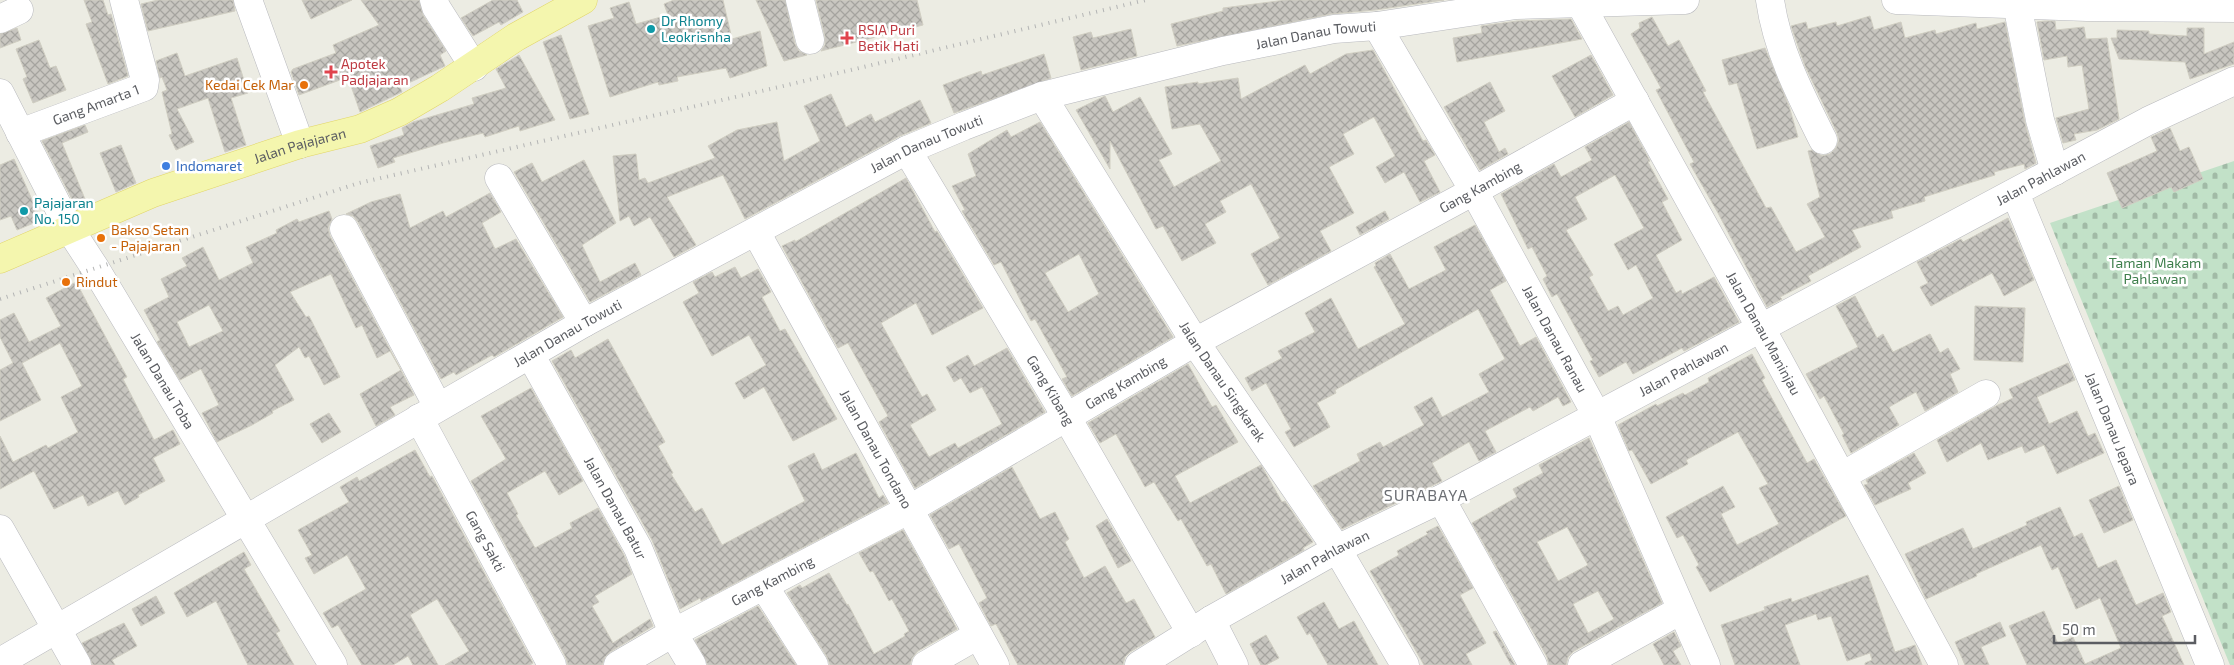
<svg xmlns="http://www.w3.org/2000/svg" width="2234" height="665" font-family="'Exo 2',sans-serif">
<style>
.cemetery{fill:url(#cemetery-stones)}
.building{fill:url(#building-cross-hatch);stroke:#d0cec2;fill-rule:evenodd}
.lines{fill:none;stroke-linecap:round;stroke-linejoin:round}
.minor-casing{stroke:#b8b9be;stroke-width:29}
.major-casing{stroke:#e1d567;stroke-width:29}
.minor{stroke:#fff;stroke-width:28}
.major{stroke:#f4f6ae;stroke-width:28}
.rail{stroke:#b3b4b4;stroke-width:4;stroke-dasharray:1 6;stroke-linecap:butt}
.culture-dot{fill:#0f9aa8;stroke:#fff;stroke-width:2}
.health-dot{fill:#e0444e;stroke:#fff;stroke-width:2}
.food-dot{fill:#e8710a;stroke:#fff;stroke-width:2}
.shop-dot{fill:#3f7fe0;stroke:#fff;stroke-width:2}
.labels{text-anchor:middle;stroke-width:5;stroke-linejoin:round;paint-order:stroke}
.culture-label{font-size:14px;fill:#0d838f;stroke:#fff;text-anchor:start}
.health-label{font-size:14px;fill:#be3a42;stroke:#fff;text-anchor:start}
.street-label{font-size:14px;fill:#5b5d62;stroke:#fff}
.food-label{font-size:14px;fill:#c56008;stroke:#fff;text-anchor:start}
.shop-label{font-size:14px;fill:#366cbe;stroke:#fff;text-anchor:start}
.park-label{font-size:14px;fill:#3e7f4c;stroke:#fff}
.quarter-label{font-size:16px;letter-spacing:1px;fill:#6c6f74;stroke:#fff}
</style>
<defs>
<pattern id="cemetery-stones" width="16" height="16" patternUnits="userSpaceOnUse" patternTransform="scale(1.25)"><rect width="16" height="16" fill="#c2e1c8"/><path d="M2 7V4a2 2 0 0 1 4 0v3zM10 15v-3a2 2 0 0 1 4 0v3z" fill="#a1baa6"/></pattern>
<pattern id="building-cross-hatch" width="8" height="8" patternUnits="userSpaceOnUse" patternTransform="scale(1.25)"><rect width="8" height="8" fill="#c8c6c0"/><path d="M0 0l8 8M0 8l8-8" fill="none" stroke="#a5a49f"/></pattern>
</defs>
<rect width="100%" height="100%" fill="#ecece3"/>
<polygon class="cemetery" points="2234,161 2234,665 2230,665 2050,223"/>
<g class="building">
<polygon points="84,0 103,0 108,15 111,14 128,76 108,84 86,24 92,22"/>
<polygon points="158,0 233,0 235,11 148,31 141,4"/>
<polygon points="302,0 352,0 311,19"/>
<polygon points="361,0 419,0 423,15 446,51 440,55 445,66 400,87 402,92 360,112 348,77 299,95 291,72 293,69 336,53 333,45 379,25"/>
<polygon points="493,0 517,0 523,12 501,25 499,22 473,36 461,18"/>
<polygon points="674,0 723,0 732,39 760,31 767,66 730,78 726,68 677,77 678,81 659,85 658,82 610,97 588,26 614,18 610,8 629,2 636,24 668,15 664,4"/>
<polygon points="756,0 785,0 795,44 799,51 807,55 784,61"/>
<polygon points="816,0 917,0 923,25 821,51 825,45 825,37"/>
<polygon points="1286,0 1444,0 1375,10 1331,14 1177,46 1171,24 1223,11 1223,8"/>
<polygon points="1870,16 1874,30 1901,22 1905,38 1935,30 1936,34 1976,23 1977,29 2005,22 2025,123 2036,163 2025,169 2024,164 1994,172 1995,175 1924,197 1925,201 1891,211 1893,218 1852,230 1861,247 1808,276 1811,281 1780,297 1782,299 1767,307 1718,213 1690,164 1694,162 1656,90 1661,88 1631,34 1640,28 1639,23 1652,17 1668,46 1679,40 1706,91 1703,92 1766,208 1771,207 1796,252 1825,237 1807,204 1820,197 1808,151 1812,150 1822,156 1830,154 1836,148 1839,140 1837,133 1805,66 1791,26 1806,22 1808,29 1836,22 1837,26"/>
<polygon points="1571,19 1582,39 1457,62 1453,38 1482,33 1481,26 1517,21"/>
<polygon points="2045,21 2055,21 2056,30 2084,27 2086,39 2107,38 2119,119 2097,130 2074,134 2076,140 2063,143 2056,118 2089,109 2082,65 2068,67 2067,56 2044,60 2037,22"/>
<polygon points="17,28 21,40 0,48 0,34"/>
<polygon points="2187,28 2204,28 2204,54 2234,42 2234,64 2190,79 2185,62 2119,59 2111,38 2117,38 2117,30 2149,31 2149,34 2187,36"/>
<polygon points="1131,29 1137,56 1081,70 1073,37 1091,32 1093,38"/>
<polygon points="561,35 589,114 570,119 543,42"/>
<polygon points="39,40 50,68 56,66 66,90 33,103 23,79 27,77 16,49"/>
<polygon points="1765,48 1789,106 1798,137 1757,149 1737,83 1729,85 1722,60"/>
<polygon points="1373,50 1423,141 1426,140 1435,155 1424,161 1440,192 1420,202 1404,172 1385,183 1376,167 1395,156 1374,117 1343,134 1354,154 1329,167 1354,213 1320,231 1331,251 1268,285 1251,254 1280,238 1251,184 1220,201 1226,212 1205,224 1216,243 1182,261 1163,226 1156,229 1110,141 1110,169 1076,110 1105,96 1113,112 1140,97 1172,154 1159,160 1174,187 1221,161 1200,124 1172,129 1165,87 1198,82 1198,84 1238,78 1241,99 1305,65 1310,74 1346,54"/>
<polygon points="177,53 185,76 237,58 248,93 231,98 246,145 225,152 208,98 177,109 194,142 176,150 169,135 172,134 162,92 167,90 162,77 160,78 156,61"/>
<polygon points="1044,54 1051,78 954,113 943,85 981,71 982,75"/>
<polygon points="519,55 555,120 520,131 519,126 485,137 483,133 443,143 393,158 395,162 378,168 370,146 404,135 402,128 413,122 474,104 472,98 506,88 496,69"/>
<polygon points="1591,55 1613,95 1575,117 1552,76"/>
<polygon points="1490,82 1505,111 1484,122 1499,152 1505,148 1508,154 1480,170 1444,107"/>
<polygon points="831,94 846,127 871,114 875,122 920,100 931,123 900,136 745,219 723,175 667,197 696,245 674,257 650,217 634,226 629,216 620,221 613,156 636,154 639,180 645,178 648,183 715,158 708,146 737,130 777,122 784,161 820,141 804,106"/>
<path d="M1040,122l133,215 -101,59 -10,-17 5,-2 -32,-58 -4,2 -30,-59 -7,3 -32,-54 3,-1 -13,-24 24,-10 -8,-22 39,-24 4,7zM1079,254l20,40 -31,18 -23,-39z"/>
<path d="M1629,122l21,39 -2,1 20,37 -6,3 20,38 -26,15 20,38 5,-3 1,4 32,-17 25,45 -55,29 -2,-3 -49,26 -7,-12 -27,15 -9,-16 3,-1 -36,-66 -5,3 -9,-18 4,-3 -15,-29 -4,2 -27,-55 53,-30 7,13 31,-17 -7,-13zM1615,175l29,53 -30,16 14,26 8,-5 17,33 -30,17 -5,-9 -10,5 -19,-34 4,-2 -27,-45 21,-11 -12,-22z"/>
<polygon points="85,125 88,132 62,143 87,204 77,209 42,141"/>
<polygon points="2170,128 2180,151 2189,147 2203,179 2174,192 2171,187 2122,208 2107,173 2157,151 2151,137"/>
<polygon points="121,145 136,183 116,192 100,153"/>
<polygon points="14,159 41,220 17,230 11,216 0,220 0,165"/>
<polygon points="584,160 616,223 582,245 600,282 635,263 641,275 590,302 514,172 532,163 542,182"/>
<polygon points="906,178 935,232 937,231 983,308 932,335 916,303 881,323 922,397 927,394 936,410 910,425 929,457 955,443 958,448 1002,424 982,387 970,393 961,378 954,382 946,367 968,355 974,366 1007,348 1045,412 915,488 879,422 888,416 848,343 838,348 782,246 795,240 795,242"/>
<polygon points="490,193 501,212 482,223 495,249 516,239 563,317 494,357 492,355 456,375 454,372 441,379 358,222 353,216 346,214 371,202 400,194 410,228 443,211 446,217"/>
<path d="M329,211l3,8 -4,9 2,8 84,159 -24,12 5,8 -19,11 -16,-32 41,-24 -11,-19 -13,7 -15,-33 -6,3 -25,-54 -41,18 16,25 3,-1 31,61 -16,8 -15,-29 -4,2 -6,-11 -24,18 19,35 -22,11 1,2 -21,12 -35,17 -15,-29 17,-8 -18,-36 -21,11 -23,-38 3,-2 -16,-30 25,-13 -8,-18 26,-13 -5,-8 21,-11 16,33 34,-17 -7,-16 31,-14 -1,-3 21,-11 2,3zM209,305l14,26 -34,16 -12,-25z"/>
<polygon points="1385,211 1389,219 1360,235 1356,227"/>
<polygon points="2008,218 2034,280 2004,296 1992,273 1931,306 1920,287 1928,283 1917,262 1961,239 1963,242"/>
<polygon points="1475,225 1506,281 1490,290 1520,346 1536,337 1571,402 1563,406 1558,397 1533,411 1530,407 1485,431 1496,452 1479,461 1469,442 1432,463 1442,481 1342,529 1313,486 1360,461 1357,454 1380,442 1383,447 1424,425 1414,407 1432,397 1442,417 1489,392 1479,374 1505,359 1478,309 1335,390 1336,393 1317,403 1330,427 1294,447 1285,432 1291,429 1266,383 1252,391 1245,378 1282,358 1278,351 1315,332 1305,313 1331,298 1358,349 1405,324 1374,267 1376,266 1375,263 1390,254 1409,289 1446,270 1434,247"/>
<polygon points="735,267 741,278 758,269 771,292 762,297 780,331 785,329 837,419 793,441 764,387 744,399 735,383 766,365 749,335 712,356 683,302 699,293 693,282 712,272 715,277"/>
<polygon points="76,282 127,377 123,379 154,440 173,430 180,444 153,458 165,481 138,495 139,497 125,505 118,491 88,506 83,495 54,509 34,471 0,489 0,436 13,462 46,445 48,448 78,432 61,397 82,386 60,343 22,363 41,400 0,421 0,370 13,363 0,337 0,320 14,313 29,342 61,326 46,298"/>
<polygon points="1855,296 1877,338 1883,334 1893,352 1930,334 1940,353 1948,348 1960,369 1950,374 1958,392 1925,411 1916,392 1889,407 1899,425 1851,453 1842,435 1844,434 1824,396 1820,399 1806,374 1858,347 1836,306"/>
<polygon points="1975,306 2025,308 2023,362 1974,360"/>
<polygon points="608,339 665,442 658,446 673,473 671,474 695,512 702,508 722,545 805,501 788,466 814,453 822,470 856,453 879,498 883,495 888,503 701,601 700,598 680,609 652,540 552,361 571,350 575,358"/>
<polygon points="1752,354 1765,378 1762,380 1807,463 1814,459 1846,516 1710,592 1696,567 1699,565 1683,535 1677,538 1666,517 1723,486 1735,507 1721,514 1737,545 1779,524 1759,488 1768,484 1738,432 1686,460 1688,464 1651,484 1632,450 1629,451 1618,425 1656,404 1657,406 1683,393 1685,395 1709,382 1708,378"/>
<polygon points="2068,363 2075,380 2037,397 2049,424 2077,411 2088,436 2095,433 2104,453 2057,474 2044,445 2025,453 2022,446 1988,460 1981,443 1947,462 1937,440 1996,406 2013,398 2009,389"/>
<polygon points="1188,364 1212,407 1216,405 1238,442 1175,476 1190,503 1261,465 1282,502 1285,501 1313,542 1303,548 1304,550 1226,594 1211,564 1207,566 1181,519 1178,521 1154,482 1145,487 1116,434 1100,443 1088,423"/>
<polygon points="531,388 583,481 559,495 545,471 507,493 518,514 516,515 535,548 572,528 570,523 598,508 624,555 632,574 595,596 599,602 592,606 613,643 650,619 653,626 610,652 605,657 602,665 568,665 566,658 471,481 506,459 481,416"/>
<polygon points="329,413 341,432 322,443 310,424"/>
<path d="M1589,438l73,165 -88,48 -6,6 -2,8h-17l-2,-8 -75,-134 45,-26 -4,-8 30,-16 -4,-8zM1567,527l21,38 -30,16 -21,-39zM1598,591l16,28 -26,14 -15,-29z"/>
<polygon points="415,450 430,477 432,476 533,663 530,665 445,665 469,651 437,599 410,615 438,665 413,665 408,656 393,665 362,665 338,625 332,628 323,613 366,589 347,555 314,574 305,558 312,555 298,530 349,502 340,487 357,477 359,481"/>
<polygon points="1914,453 1926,473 1908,483 1911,489 1875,505 1864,485 1868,484 1866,480"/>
<polygon points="1012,467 1040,519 1055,512 1069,539 1065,542 1084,578 1105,566 1126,603 1134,599 1155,637 1130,652 1125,657 1123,665 1018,665 996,624 991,626 979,603 987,598 959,544 949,549 930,515"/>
<polygon points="2119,486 2133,520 2104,533 2089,500"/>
<polygon points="2060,507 2074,537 2082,533 2098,568 2116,560 2136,605 2163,593 2171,612 2162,616 2184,665 2027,665 2009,626 2044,611 2058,644 2073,637 2085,664 2121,648 2100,598 2076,609 2058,567 2052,570 2041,545 1976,574 1977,576 1926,599 1905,554 1963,528 1973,549 2027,525 2026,522"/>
<polygon points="1107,519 1131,561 1118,568 1096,526"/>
<polygon points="1438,526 1473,588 1460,595 1486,643 1466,654 1472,665 1424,665 1370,571 1399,555 1397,551 1428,534 1426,532"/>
<polygon points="903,530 957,629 918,651 912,658 910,665 830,665 827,657 787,593 800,585 802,588 829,573 847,605 848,604 874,654 905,636 904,634 909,631 892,599 889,601 873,571 870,572 859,553"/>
<polygon points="244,552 251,565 244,569 280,631 276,633 294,665 248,665 216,601 187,617 174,593"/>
<polygon points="1868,575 1895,652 1915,645 1922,665 1865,665 1865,663 1872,660 1870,653 1847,661 1831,616 1818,620 1816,614 1785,625 1800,665 1735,665 1721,625 1765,610 1764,607 1791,598 1792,602"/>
<polygon points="156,596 165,613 141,626 132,609"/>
<polygon points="1324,602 1339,629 1354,621 1378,665 1328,665 1310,633 1307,635 1297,617"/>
<polygon points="758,606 796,665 708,665 695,640"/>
<polygon points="2000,622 2006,636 1981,647 1989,665 1965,665 1955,642"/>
<polygon points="124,623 137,646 112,660 115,665 93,665 82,643"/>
<polygon points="1496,631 1515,665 1511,665 1493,632"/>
<polygon points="1674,632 1681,646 1673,651 1681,665 1664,665 1653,644"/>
<polygon points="1266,635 1279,658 1266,665 1261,665 1250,644"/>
</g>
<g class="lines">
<g class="minor-casing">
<g id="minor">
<polyline points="248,0 300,144"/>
<polyline points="434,0 436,7 474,67"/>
<polyline points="800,0 810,40"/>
<path d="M1770,0c7,50 31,96 53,140"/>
<polyline points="1896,0 2087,7 2234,8"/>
<path id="s1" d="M1580,3l198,356 166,306"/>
<polyline points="2017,4 2040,120 2055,171"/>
<polyline points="0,19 19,10"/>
<path id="s2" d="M1377,26l97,165 123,225 109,249"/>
<path id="s3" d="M0,93l69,135 26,40 238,397"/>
<path id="s4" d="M1042,96l153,246 142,207 68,116"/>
<path id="s5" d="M20,133l124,-46 1,-7 -21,-80"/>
<path id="s6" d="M907,150l159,266 125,217"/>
<polyline points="499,178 584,323"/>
<path id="s7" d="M2015,193l195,472"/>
<polyline points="344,229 438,407"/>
<path id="s8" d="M756,232l239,433"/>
<path id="s9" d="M531,356l107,192 35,85 19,32"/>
<path id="s10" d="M419,418l133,247"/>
<polyline points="1842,476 1986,394"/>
<polyline points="1441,499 1533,665"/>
<polyline points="0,529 77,665"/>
<polyline points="764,586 814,665"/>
<polyline points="1211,620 1234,665"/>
<path id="s11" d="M0,662l584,-339 323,-173 57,-24 78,-30 181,-45 111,-22 43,-3 139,-21 169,-5"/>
<path id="s12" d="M618,665l55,-32 235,-123 287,-168 279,-151 161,-90"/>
<polyline points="926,665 978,635"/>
<path id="s13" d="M1139,665l72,-45 126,-71 104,-50 707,-378 86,-40"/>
<polyline points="1582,665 1681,610"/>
</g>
</g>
<g class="major-casing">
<g id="major">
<path id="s14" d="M0,259l153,-66 147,-49 60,-15 39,-17 41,-24 76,-51 67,-37"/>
</g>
</g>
<use href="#minor" class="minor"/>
<use href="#major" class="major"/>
<polyline class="rail" points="0,299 359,183 779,87 1146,0"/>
</g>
<g class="culture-dot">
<circle cx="651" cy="29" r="5"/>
<circle cx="24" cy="211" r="5"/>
</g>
<g class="health-dot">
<path d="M844.5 30.5h5v5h5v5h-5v5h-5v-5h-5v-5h5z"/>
<path d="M328.5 64.5h5v5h5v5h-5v5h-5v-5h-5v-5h5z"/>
</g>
<g class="food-dot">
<circle cx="304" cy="85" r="5"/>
<circle cx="101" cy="238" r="5"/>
<circle cx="66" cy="282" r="5"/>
</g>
<circle class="shop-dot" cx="166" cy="166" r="5"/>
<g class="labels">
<g class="culture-label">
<text x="661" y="26">Dr Rhomy<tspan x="661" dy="16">Leokrisnha</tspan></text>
<text x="34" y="208">Pajajaran<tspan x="34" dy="16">No. 150</tspan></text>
</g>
<g class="health-label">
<text x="858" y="35">RSIA Puri<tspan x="858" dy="16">Betik Hati</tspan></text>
<text x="341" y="69">Apotek<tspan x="341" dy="16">Padjajaran</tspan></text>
</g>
<g class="street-label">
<text dy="5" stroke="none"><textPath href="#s11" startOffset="1468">Jalan Danau Towuti</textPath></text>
<text dy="5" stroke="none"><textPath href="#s5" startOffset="81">Gang Amarta 1</textPath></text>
<text dy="5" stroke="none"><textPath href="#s11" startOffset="1062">Jalan Danau Towuti</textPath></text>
<text dy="5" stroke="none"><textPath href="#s14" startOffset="321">Jalan Pajajaran</textPath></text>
<text dy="5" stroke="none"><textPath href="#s13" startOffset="1025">Jalan Pahlawan</textPath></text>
<text dy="5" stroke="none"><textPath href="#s12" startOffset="986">Gang Kambing</textPath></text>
<text dy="5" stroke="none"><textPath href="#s1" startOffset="378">Jalan Danau Maninjau</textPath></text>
<text dy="5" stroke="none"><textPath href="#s11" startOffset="656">Jalan Danau Towuti</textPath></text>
<text dy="5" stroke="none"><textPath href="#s2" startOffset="360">Jalan Danau Ranau</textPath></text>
<text dy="5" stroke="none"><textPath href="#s13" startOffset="620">Jalan Pahlawan</textPath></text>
<text dy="5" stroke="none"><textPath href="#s3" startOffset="331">Jalan Danau Toba</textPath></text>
<text dy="5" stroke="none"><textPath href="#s4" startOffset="338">Jalan Danau Singkarak</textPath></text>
<text dy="5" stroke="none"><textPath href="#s12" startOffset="581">Gang Kambing</textPath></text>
<text dy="5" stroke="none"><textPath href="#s6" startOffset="280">Gang Kibang</textPath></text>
<text dy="5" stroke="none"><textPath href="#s7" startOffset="255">Jalan Danau Jepara</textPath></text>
<text dy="5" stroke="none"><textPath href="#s8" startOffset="248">Jalan Danau Tondano</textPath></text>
<text dy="5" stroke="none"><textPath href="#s9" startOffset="174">Jalan Danau Batur</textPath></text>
<text dy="5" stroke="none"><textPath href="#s10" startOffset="140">Gang Sakti</textPath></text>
<text dy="5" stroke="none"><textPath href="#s13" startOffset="215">Jalan Pahlawan</textPath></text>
<text dy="5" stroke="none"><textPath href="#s12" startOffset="176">Gang Kambing</textPath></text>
</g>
<g class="food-label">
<text x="294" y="90" text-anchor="end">Kedai Cek Mar</text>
<text x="111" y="235">Bakso Setan<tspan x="111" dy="16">- Pajajaran</tspan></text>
<text x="76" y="287">Rindut</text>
</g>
<g class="shop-label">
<text x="176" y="171">Indomaret</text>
</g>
<g class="park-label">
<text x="2155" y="268">Taman Makam<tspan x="2155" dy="16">Pahlawan</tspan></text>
</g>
<g class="quarter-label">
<text x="1426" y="501">SURABAYA</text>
</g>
</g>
<path d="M2054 635v8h141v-8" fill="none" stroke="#5b5d62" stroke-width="2.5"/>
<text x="2062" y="635" font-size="15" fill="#5b5d62" stroke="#ffffff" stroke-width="4" paint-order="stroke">50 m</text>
</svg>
